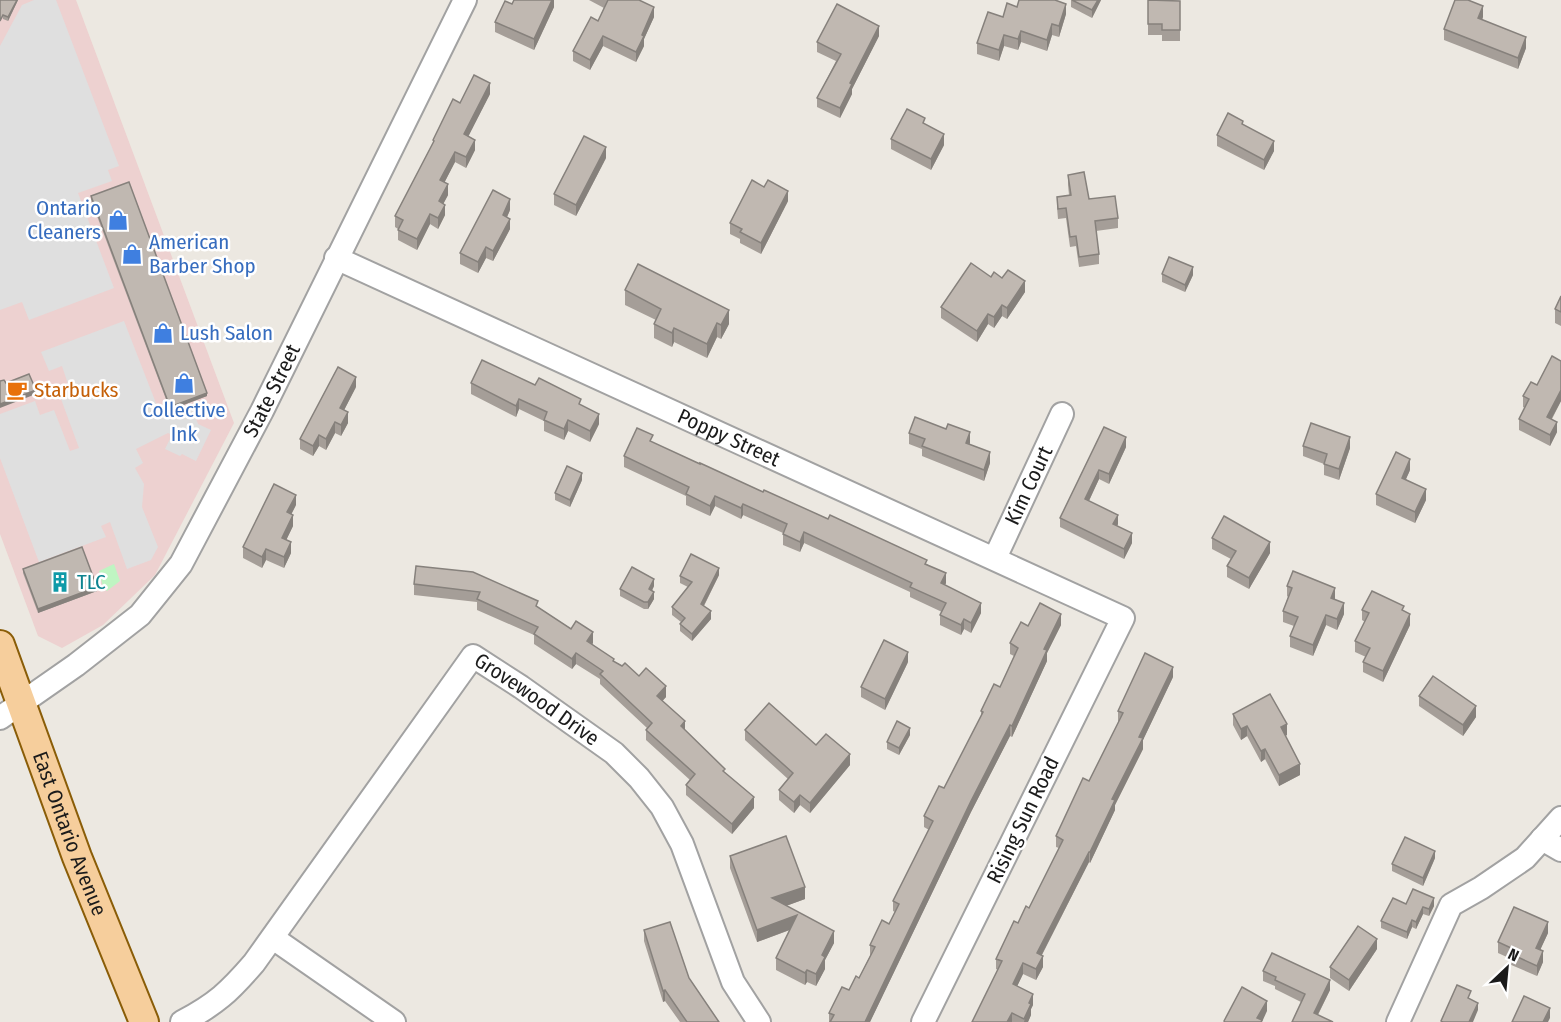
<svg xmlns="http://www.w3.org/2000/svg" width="1561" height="1022" font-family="'Fira Sans Condensed',sans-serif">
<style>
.commercial{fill:#edd1d0}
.park{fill:#bff5c2}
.parking{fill:#dfdfdf}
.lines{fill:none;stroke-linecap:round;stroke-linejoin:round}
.minor-casing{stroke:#a2a2a2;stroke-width:26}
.major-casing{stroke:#8a5d08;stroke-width:32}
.minor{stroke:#fff;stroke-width:22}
.major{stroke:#f6ce9c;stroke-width:28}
.wall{fill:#a59e98}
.shaded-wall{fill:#86817c}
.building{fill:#c0b8b1;stroke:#86817c;stroke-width:1.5}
.labels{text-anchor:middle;stroke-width:5;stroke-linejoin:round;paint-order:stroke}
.shop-label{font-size:21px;fill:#366cbe;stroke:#fff;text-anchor:start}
.food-label{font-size:21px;fill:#c56008;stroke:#fff;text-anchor:start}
.street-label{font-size:21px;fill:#1b1b1b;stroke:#fff}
.culture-label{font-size:21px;fill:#0d838f;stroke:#fff;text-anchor:start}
</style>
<rect width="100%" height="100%" fill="#ece8e1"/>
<polygon class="commercial" points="0,0 76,0 234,423 155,575 103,625 62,648 38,636 0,534"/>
<polygon class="park" points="114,564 120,581 107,591 103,587 99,571"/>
<g class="parking">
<polygon points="34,0 56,0 119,166 108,170 112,181 78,193 114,288 29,320 22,302 0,310 0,46 22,5"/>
<polygon points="124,321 161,416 191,405 198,424 211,430 196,461 182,454 180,456 165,449 171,437 177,440 178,438 168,433 136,449 143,463 135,468 144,484 142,507 158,547 151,560 127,569 110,522 101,526 106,537 39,562 0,458 0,414 35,401 40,415 54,410 70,451 79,448 57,388 68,384 62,366 49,371 41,352"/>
</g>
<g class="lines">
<g class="minor-casing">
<g id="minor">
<path id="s1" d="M336,258l787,360 -200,404"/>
<path id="s2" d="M995,558l67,-144"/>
<path id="s3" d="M0,718l76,-53 64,-50 41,-51 81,-153 203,-411"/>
<polyline points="1542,839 1561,850"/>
<polyline points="273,938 394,1022"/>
<path id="s4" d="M182,1022c34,-18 47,-30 72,-59l219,-307 48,31 93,66 25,25 23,29 20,37 51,138 26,40"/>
<polyline points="1398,1022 1451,905 1481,888 1525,858 1561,818"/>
</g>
</g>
<g class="major-casing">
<g id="major">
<path id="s5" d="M0,645l77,212 67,165"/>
</g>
</g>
<use href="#minor" class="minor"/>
<use href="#major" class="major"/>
</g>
<g class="wall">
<polygon points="0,0 18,0 8,21 3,19"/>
<polygon points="554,0 554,7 534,50 495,32 495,22 512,4"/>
<polygon points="589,0 639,0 654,17 644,39 644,46 636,62 603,46 590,70 573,61 573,51 598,21 604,8"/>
<polygon points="1071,0 1101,0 1092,18 1071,7"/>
<polygon points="1148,0 1180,1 1180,41 1162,41 1162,35 1148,35"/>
<polygon points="1017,7 1066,14 1059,37 1052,35 1047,51 1021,42 1018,50 1004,46 999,61 977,54 977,43 1003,17"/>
<polygon points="1483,17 1482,20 1526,48 1518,69 1444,40 1444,29"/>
<polygon points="879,36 852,89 852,94 840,118 817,107 817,98 836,61 817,52 817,42"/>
<polygon points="490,94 468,136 475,150 466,168 455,162 444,183 448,195 443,204 445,215 438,229 430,224 417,250 398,240 398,229 395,227 395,216 433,144 433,140 460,103"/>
<polygon points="925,124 944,145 931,170 891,149 891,139"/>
<polygon points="1243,125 1274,151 1264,170 1217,146 1217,135"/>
<polygon points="606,158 576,216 554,205 554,194"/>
<polygon points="1068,175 1089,199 1118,218 1118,228 1096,231 1099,254 1099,264 1079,267 1076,246 1070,247 1066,218 1058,219 1057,207 1057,197 1069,195 1068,185"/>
<polygon points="91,196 207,396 170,410 91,200"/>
<polygon points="788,201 761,254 740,243 740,239 730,234 730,223"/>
<polygon points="510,210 507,217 510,229 493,261 486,258 478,273 460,264 460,253"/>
<polygon points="1162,274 1193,275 1185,292 1162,282"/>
<polygon points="991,277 1002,278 1025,292 1007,319 1002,316 994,328 988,324 977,342 941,318 941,307"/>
<polygon points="625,290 729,324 721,339 717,337 707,358 674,342 672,347 654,338 654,324 656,320 625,305"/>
<polygon points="1561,296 1561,326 1555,323 1555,309"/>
<polygon points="1561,361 1561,401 1552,419 1557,432 1550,446 1519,430 1519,419 1525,408 1523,407 1523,396 1537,385"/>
<polygon points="471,383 535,385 581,405 599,424 590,442 568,431 564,440 544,431 544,421 519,409 516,417 471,394"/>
<polygon points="356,387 344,410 348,423 341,436 335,433 326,450 319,446 313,456 300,449 300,439"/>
<polygon points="1104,427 1126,447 1109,484 1099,479 1089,501 1118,524 1117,526 1132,543 1124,559 1060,527 1060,518"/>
<polygon points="909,433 970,443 969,444 990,463 984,481 922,456 922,449 909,444"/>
<polygon points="653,443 700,464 927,564 946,583 945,585 981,613 971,633 964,629 961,635 940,625 940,615 942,612 910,597 910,592 804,543 800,552 783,545 783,533 743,515 741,519 715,506 710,516 686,505 686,496 624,467 624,456"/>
<polygon points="1303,446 1350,448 1339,480 1324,475 1324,464 1303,456"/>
<polygon points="1410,470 1406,479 1426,500 1415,523 1376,505 1376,494"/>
<polygon points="582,480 570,507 555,500 555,493"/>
<polygon points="296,505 291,514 293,526 286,540 291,553 284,568 266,560 262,568 243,558 243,547"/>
<polygon points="1212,538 1270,553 1249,589 1227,577 1227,566 1231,559 1212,549"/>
<polygon points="416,566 538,607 593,643 592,644 614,661 639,676 666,697 662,701 685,730 725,773 754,808 732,834 686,795 686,785 690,780 646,740 646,730 647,728 600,684 600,679 576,664 572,669 534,644 534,635 477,610 477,602 414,595 414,584"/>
<polygon points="23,569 97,591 38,613 23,573"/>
<polygon points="719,575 704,606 711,619 692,641 680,631 680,624 681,622 672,615 672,607 688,587 680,583 680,576"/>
<polygon points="654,586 652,591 654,599 648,609 644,609 620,596 620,589"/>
<polygon points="1287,586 1335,599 1344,614 1337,630 1326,625 1313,656 1290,647 1290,636 1294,626 1283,622 1283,611 1288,597 1287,596"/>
<polygon points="1362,610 1404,611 1410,625 1383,682 1363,672 1363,662 1366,657 1355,652 1355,641 1365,622 1362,620"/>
<polygon points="1061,625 1047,653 1047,661 1012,737 1010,736 971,812 870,1022 829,1022 829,1013 859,978 870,956 870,945 889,924 895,912 893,911 893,901 929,830 924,827 924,816 944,788 981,718 981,711 1000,687 1014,656 1010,654 1010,643 1028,626"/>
<polygon points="908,662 885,710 861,697 861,687"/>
<polygon points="1173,677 1143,740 1143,749 1115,805 1115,810 1090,863 1089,862 1042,955 1043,967 1036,980 1023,974 1017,986 1033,1005 1031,1009 1031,1015 1028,1022 972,1022 998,970 996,969 996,959 1029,908 1059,848 1056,847 1056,836 1089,781 1119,722 1118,722 1118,711"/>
<polygon points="1419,696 1476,717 1463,736 1419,706"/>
<polygon points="1233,714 1287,735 1285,736 1300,775 1279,786 1265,759 1261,762 1247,736 1241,740 1233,725"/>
<polygon points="745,730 816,745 850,765 810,813 800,805 794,813 779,800 779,790 788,779 745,740"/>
<polygon points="910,735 899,755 887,749 887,742"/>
<polygon points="730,856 805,899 786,906 834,943 825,960 825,969 816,986 807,982 805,985 776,970 776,958 790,930 757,942 730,868"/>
<polygon points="1435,858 1423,886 1392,871 1392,864"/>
<polygon points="1406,904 1434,906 1429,916 1423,914 1416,929 1412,927 1407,939 1381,928 1381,921"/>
<polygon points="644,930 689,978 719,1022 680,1022 665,1001 663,1002 644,941"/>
<polygon points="1548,933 1540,950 1543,962 1537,976 1509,964 1509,958 1498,953 1498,942"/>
<polygon points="1377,949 1349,991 1330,978 1330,967"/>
<polygon points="1263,971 1330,990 1318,1015 1292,1022 1301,1002 1275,989 1275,986 1263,981"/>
</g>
<g class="shaded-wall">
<polygon points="17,0 18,0 8,21 8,17"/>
<polygon points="552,0 554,0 554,7 534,50 534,39"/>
<polygon points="1098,0 1101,0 1092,18 1092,10"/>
<polygon points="1066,4 1066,14 1059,37 1059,26"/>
<polygon points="1483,6 1483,17 1478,29 1478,18"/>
<polygon points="654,7 654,17 644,39 644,46 636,62 636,52 642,35"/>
<polygon points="1052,24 1052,35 1047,51 1047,40"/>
<polygon points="879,26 879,36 852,89 852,94 840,118 840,108 850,83"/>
<polygon points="1021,31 1021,42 1018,50 1018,39"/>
<polygon points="1004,35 1004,46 999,61 999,50"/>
<polygon points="603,36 603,46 590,70 590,60"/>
<polygon points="1526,37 1526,48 1518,69 1518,58"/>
<polygon points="490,83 490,94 464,145 464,134"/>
<polygon points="944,134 944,145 931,170 931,159"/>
<polygon points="475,140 475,150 466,168 466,157"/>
<polygon points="1274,141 1274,151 1264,170 1264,160"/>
<polygon points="606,147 606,158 576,216 576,205"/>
<polygon points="455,152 455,162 440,191 440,180"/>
<polygon points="448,184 448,195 439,212 439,201"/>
<polygon points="788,191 788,201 761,254 761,243"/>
<polygon points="510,199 510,210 503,226 503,215"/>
<polygon points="445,205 445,215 438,229 438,218"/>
<polygon points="430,214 430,224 417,250 417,239"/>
<polygon points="510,219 510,229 493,261 493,251"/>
<polygon points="486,247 486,258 478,273 478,262"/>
<polygon points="1193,267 1193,275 1185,292 1185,285"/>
<polygon points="1025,281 1025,292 1007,319 1007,308"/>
<polygon points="1002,305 1002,316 994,328 994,317"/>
<polygon points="729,310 729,324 721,339 721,325"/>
<polygon points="988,314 988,324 977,342 977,331"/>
<polygon points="717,323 717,337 707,358 707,344"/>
<polygon points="674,328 674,342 672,347 672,333"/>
<polygon points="356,377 356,387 340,418 340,408"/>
<polygon points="36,390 36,394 0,408 0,404"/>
<polygon points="1561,390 1561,401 1547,427 1547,417"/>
<polygon points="207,393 207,396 170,410 170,407"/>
<polygon points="519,399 519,409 516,417 516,406"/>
<polygon points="348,412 348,423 341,436 341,425"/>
<polygon points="599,414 599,424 590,442 590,431"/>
<polygon points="568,420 568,431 564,440 564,429"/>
<polygon points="335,422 335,433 326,450 326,439"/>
<polygon points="1557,422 1557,432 1550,446 1550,435"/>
<polygon points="970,432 970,443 966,453 966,443"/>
<polygon points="319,435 319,446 313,456 313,446"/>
<polygon points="1126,437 1126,447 1109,484 1109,474"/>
<polygon points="1350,437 1350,448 1339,480 1339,469"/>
<polygon points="990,452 990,463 984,481 984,470"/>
<polygon points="1410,459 1410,470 1402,488 1402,478"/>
<polygon points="1099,470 1099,479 1085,509 1085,499"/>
<polygon points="582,473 582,480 570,507 570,500"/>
<polygon points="1426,489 1426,500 1415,523 1415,512"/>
<polygon points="296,495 296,505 287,523 287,512"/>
<polygon points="715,496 715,506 710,516 710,506"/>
<polygon points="743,504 743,515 741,519 741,508"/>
<polygon points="293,515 293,526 282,549 282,538"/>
<polygon points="1118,515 1118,524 1113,534 1113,524"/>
<polygon points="804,532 804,543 800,552 800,542"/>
<polygon points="1132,533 1132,543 1124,559 1124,549"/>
<polygon points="291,542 291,553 284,568 284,557"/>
<polygon points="1270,542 1270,553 1249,589 1249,578"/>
<polygon points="266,549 266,560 262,568 262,557"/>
<polygon points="719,568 719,575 701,611 701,604"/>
<polygon points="946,573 946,583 941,593 941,583"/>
<polygon points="654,579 654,586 649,596 649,589"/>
<polygon points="97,587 97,591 38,613 38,609"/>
<polygon points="1335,588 1335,599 1331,609 1331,598"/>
<polygon points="654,592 654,599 648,609 648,602"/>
<polygon points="981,603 981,613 971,633 971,623"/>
<polygon points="1344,603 1344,614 1337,630 1337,619"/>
<polygon points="711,611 711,619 692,641 692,634"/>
<polygon points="1061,614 1061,625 1047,653 1047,661 1012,737 1012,726 1044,649"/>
<polygon points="1410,614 1410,625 1383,682 1383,671"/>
<polygon points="1326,615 1326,625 1313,656 1313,645"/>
<polygon points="964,619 964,629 961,635 961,625"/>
<polygon points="593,632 593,643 587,652 587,641"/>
<polygon points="908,652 908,662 885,710 885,699"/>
<polygon points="576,653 576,664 572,669 572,659"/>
<polygon points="1173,667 1173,677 1143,740 1143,749 1115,805 1115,810 1090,863 1090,852 1112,799 1139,737"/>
<polygon points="666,686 666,697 657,707 657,696"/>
<polygon points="1476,706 1476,717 1463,736 1463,725"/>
<polygon points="685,721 685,732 681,726"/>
<polygon points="1287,724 1287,735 1281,738 1281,727"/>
<polygon points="1010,725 1010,736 971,812 870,1022 865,1022 971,801"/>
<polygon points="1247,726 1247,736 1241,740 1241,729"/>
<polygon points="910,728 910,735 899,755 899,748"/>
<polygon points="1265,749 1265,759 1261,762 1261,751"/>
<polygon points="850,754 850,765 810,813 810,803"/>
<polygon points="1300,764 1300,775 1279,786 1279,775"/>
<polygon points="800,795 800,805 794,813 794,802"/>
<polygon points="754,797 754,808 732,834 732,824"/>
<polygon points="1435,851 1435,858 1423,886 1423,878"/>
<polygon points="1089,852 1089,862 1037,964 1037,953"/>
<polygon points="805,887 805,899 772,911 772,898"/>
<polygon points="1434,898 1434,906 1429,916 1429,909"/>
<polygon points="1423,907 1423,914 1416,929 1416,922"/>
<polygon points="797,915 797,927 757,942 757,930"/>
<polygon points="1412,920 1412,927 1407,939 1407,932"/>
<polygon points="1548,922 1548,933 1536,959 1536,948"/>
<polygon points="834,931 834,943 825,960 825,969 816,986 816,974 822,955"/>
<polygon points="1377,939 1377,949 1349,991 1349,980"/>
<polygon points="1543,951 1543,962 1537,976 1537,966"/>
<polygon points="1043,956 1043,967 1036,980 1036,969"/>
<polygon points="1023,963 1023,974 1013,995 1013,984"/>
<polygon points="807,970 807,982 805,985 805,973"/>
<polygon points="1330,980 1330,990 1314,1022 1314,1013"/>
<polygon points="665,990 665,1001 663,1002 663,991"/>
<polygon points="1033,994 1033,1005 1031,1009 1031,1015 1028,1022 1024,1022 1029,1003"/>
<polygon points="1267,1001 1267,1011 1262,1022 1257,1022 1257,1018"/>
<polygon points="1478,1003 1478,1010 1473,1022 1469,1022"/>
<polygon points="1550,1008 1550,1018 1548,1022 1543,1022"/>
<polygon points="1012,1013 1012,1022 1007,1022"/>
</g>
<g class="building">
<polygon points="0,0 17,0 8,17 3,15 0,21"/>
<polygon points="514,0 552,0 534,39 495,22 505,1 512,4"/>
<polygon points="608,0 639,0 654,7 642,35 644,36 636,52 603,36 590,60 573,51 591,17 598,21"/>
<polygon points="1019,0 1055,0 1066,4 1059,26 1052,24 1047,40 1021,31 1018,39 1004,35 999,50 977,43 988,12 1003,17 1007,3 1017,7"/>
<polygon points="1072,0 1098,0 1092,10"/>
<polygon points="1148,0 1180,1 1180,30 1162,30 1162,24 1148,24"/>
<polygon points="1455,0 1468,0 1483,6 1478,18 1526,37 1518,58 1444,29"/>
<polygon points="837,4 879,26 850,83 852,84 840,108 817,98 841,54 817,42"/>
<polygon points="474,75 490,83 464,134 475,140 466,157 455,152 440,180 448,184 439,201 445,205 438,218 430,214 417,239 398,230 403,220 395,216 434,141 433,140 453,99 460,103"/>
<polygon points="907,109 925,118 923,123 944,134 931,159 891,139"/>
<polygon points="1228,113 1243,121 1242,124 1274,141 1264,160 1217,135"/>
<polygon points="584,136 606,147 576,205 554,194"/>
<polygon points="1084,172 1089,199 1115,196 1118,218 1095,221 1099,254 1079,257 1076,236 1070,237 1066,208 1058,209 1057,197 1071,195 1068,175"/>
<polygon points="752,180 764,187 768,180 788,191 761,243 740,232 742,229 730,223"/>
<polygon points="129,182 207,393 170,407 91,196"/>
<polygon points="493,190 510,199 503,215 510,219 493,251 486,247 478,262 460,253"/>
<polygon points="1169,257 1193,267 1185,285 1162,274"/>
<polygon points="971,263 991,277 994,272 1002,278 1008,270 1025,281 1007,308 1002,305 994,317 988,314 977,331 941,307"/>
<polygon points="638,264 729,310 721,325 717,323 707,344 674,328 672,333 654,324 661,309 625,290"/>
<polygon points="1561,296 1561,312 1555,309"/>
<polygon points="1552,356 1561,361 1561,390 1547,417 1557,422 1550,435 1519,419 1529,399 1523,396 1531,382 1537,385"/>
<polygon points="482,360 535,385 539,378 581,399 579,404 599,414 590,431 568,420 564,429 544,420 547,412 519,399 516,406 471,383"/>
<polygon points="338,367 356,377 340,408 348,412 341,425 335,422 326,439 319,435 313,446 300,439"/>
<polygon points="29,374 36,390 0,404 0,381 4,380 6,383"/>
<polygon points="915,417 946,429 948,424 970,432 966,443 990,452 984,470 922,446 925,439 909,433"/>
<polygon points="1311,423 1350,437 1339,469 1324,464 1327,454 1303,446"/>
<polygon points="1104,427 1126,437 1109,474 1099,470 1085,499 1118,515 1113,524 1132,533 1124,549 1060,518"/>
<polygon points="637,428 653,435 650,441 700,464 700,463 763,492 764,490 828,519 830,515 927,560 925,564 946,573 941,583 981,603 971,623 964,619 961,625 940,615 946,603 910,587 912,583 804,532 800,542 783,534 787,524 743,504 741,508 715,496 710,506 686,494 689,487 624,456"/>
<polygon points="1396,452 1410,459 1402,478 1426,489 1415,512 1376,494"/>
<polygon points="567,466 582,473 570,500 555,493"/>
<polygon points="274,484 296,495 287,512 293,515 282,538 291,542 284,557 266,549 262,557 243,547"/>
<polygon points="1224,516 1270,542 1249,578 1227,566 1236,551 1212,538"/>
<polygon points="82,547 97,587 38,609 23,569"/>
<polygon points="691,554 719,568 701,604 711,611 692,634 680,624 685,618 672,607 692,582 680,576"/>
<polygon points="416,566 473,572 538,601 536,606 571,629 576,621 593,632 587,641 614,659 613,661 622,666 625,663 639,676 646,668 666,686 657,696 685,721 681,726 725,769 723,771 754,797 732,824 686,785 695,774 646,730 652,723 600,674 603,671 576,653 572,659 534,634 538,627 477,599 480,592 414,584"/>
<polygon points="632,567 654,579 649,589 654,592 648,602 644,602 620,589"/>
<polygon points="1293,571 1335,588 1331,598 1344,603 1337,619 1326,615 1313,645 1290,636 1298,617 1283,611 1292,588 1287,586"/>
<polygon points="1372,591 1404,606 1402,610 1410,614 1383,671 1363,662 1370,648 1355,641 1369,613 1362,610"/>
<polygon points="1040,603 1061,614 1044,649 1047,650 1012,726 1010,725 971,801 865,1022 830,1022 834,1015 829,1013 842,987 849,990 856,976 859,978 875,947 870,945 882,920 889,924 899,904 893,901 933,821 924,816 939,786 944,788 983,712 981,711 994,684 1000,687 1018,648 1010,643 1021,622 1028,626"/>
<polygon points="884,640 908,652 885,699 861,687"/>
<polygon points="1145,653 1173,667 1139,737 1143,738 1112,799 1115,800 1090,852 1089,852 1037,953 1043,956 1036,969 1023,963 1013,984 1033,994 1029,1003 1031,1004 1024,1019 1012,1013 1007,1022 972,1022 1002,961 996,959 1014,921 1018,923 1026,906 1029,908 1063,840 1056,836 1083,778 1089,781 1123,713 1118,711"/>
<polygon points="1433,676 1476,706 1463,725 1419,696"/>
<polygon points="1270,694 1287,724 1281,727 1300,764 1279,775 1265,749 1261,751 1247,726 1241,729 1233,714"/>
<polygon points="769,703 816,745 826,734 850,754 810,803 800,795 794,802 779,790 793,773 745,730"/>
<polygon points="897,721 910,728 899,748 887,742"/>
<polygon points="786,836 805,887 772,898 834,931 822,955 825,957 816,974 807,970 805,973 776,958 797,915 757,930 730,856"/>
<polygon points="1405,837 1435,851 1423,878 1392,864"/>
<polygon points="1413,889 1434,898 1429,909 1423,907 1416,922 1412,920 1407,932 1381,921 1393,898 1406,904"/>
<polygon points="1514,907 1548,922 1536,948 1543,951 1537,966 1509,953 1511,948 1498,942"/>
<polygon points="670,922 689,978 719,1022 687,1022 665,990 663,991 644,930"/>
<polygon points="1358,926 1377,939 1349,980 1330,967"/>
<polygon points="1272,953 1330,980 1314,1013 1333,1022 1292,1022 1305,994 1275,980 1276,977 1263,971"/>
<polygon points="1457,985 1471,991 1468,998 1478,1003 1469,1022 1443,1022 1441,1021"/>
<polygon points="1242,987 1267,1001 1257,1018 1262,1020 1261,1022 1225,1022 1224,1021"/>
<polygon points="1524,996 1550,1008 1543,1022 1512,1022"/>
</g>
<defs>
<g id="shop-bare" transform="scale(1.62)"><path d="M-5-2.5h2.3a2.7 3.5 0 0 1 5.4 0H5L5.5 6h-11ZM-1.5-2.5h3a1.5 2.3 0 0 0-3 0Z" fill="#3f7fe0" stroke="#fff" stroke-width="2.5" paint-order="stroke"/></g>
<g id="cafe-bare" transform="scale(1.62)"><path d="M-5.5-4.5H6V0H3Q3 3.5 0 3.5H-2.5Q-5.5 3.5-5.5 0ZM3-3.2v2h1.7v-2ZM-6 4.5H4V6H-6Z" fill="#e8710a" stroke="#fff" stroke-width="2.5" paint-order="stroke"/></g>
<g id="building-bare" transform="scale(1.62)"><path d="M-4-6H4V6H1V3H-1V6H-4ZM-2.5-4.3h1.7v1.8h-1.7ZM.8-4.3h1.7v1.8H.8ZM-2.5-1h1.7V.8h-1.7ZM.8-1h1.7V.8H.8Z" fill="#0f9aa8" stroke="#fff" stroke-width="2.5" paint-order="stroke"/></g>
</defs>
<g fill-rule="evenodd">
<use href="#shop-bare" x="118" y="220"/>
<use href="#shop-bare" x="132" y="254"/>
<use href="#shop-bare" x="163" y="333"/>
<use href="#shop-bare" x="184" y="383"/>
<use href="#cafe-bare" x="17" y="390"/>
<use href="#building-bare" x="60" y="582"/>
</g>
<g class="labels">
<g class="shop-label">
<text x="101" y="215" text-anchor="end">Ontario<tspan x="101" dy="24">Cleaners</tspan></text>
<text x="149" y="249">American<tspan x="149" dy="24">Barber Shop</tspan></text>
<text x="180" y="340">Lush Salon</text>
<text x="184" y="417" text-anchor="middle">Collective<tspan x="184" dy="24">Ink</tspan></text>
</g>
<g class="food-label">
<text x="34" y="397">Starbucks</text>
</g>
<g class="street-label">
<text dy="7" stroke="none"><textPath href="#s3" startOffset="435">State Street</textPath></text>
<text dy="7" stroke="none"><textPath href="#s1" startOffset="432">Poppy Street</textPath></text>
<text dy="7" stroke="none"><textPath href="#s2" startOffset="80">Kim Court</textPath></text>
<text dy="7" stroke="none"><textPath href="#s4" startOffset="548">Grovewood Drive</textPath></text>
<text transform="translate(1023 820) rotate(-64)" y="7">Rising Sun Road</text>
<text dy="7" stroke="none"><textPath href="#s5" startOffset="201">East Ontario Avenue</textPath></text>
</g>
<g class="culture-label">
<text x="77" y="589">TLC</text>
</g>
</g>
<g transform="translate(1507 968) rotate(26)" stroke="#ffffff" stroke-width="4.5" paint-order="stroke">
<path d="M0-4.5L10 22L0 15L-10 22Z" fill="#1b1b1b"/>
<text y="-9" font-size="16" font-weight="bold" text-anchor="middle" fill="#1b1b1b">N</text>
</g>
</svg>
